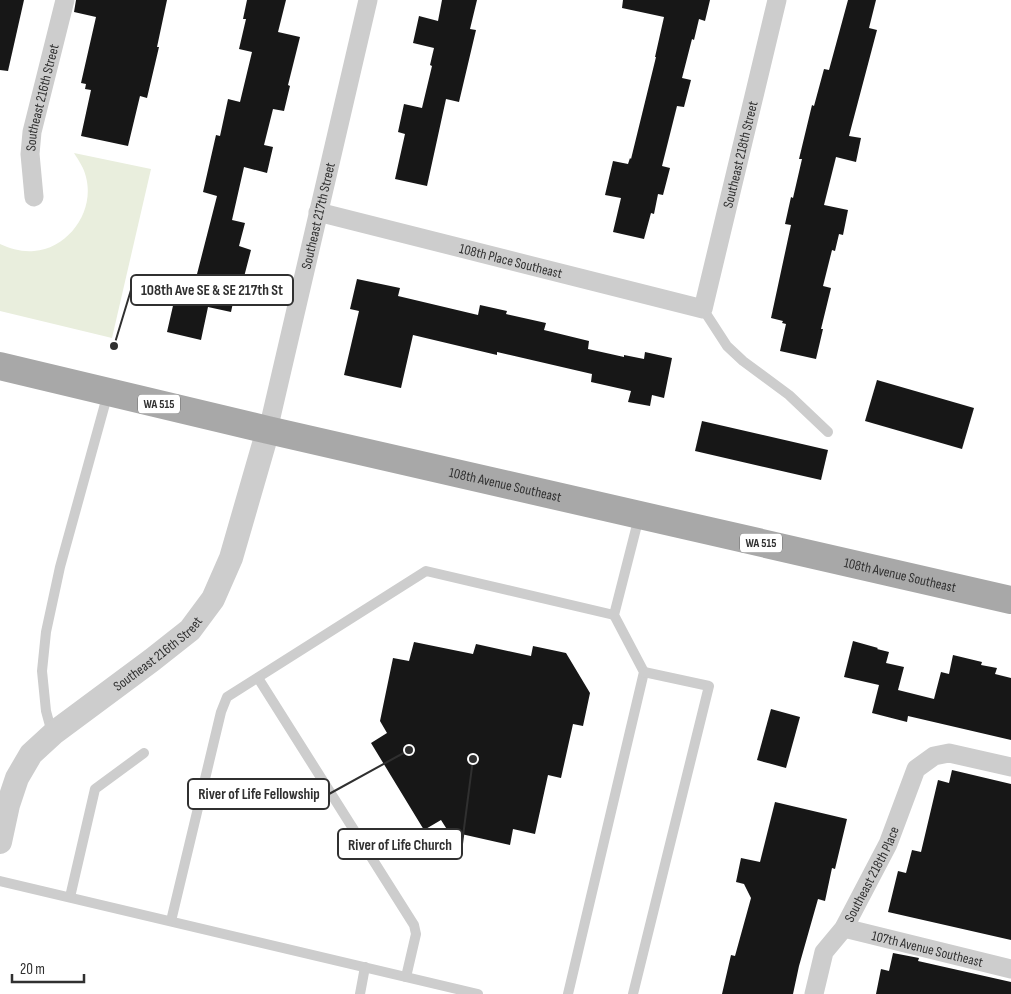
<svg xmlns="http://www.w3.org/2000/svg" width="1011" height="994" font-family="'Sofia Sans Condensed',sans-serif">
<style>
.green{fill:#e9eedd}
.building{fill:#171717}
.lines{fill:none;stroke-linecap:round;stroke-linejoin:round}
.service{stroke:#cdcdcd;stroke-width:10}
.minor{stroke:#cdcdcd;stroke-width:19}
.tertiary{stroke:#cdcdcd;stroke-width:24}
.primary{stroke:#a8a8a8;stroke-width:28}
.labels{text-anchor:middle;stroke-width:5;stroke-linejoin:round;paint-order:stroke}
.shield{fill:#fff;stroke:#6e6e6e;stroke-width:1}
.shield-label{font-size:12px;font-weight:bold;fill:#303030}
.street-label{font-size:14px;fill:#303030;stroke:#fff}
.leader{fill:none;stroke:#303030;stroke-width:2}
.callout-dot{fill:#303030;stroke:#fff;stroke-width:2}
.callout{fill:#fff;stroke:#303030;stroke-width:2}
.callout-label{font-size:15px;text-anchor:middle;font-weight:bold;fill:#303030}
</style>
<rect width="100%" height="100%" fill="#fff"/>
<path class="green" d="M74,153l77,16 -39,169 -112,-27v-67c11,5 22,8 34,7 35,-3 61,-40 52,-74 -2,-9 -7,-16 -12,-24z"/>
<g class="building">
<polygon points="0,0 24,0 8,71 0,70"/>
<polygon points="76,0 167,0 157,47 159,47 147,98 140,96 128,146 81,136 91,90 85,89 86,84 81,83 96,17 74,12"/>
<polygon points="247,0 286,0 278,32 300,37 288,85 290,86 284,111 273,109 264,145 273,147 267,173 244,167 232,220 245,223 239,246 251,250 244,277 239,275 231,312 208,307 201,340 167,332 180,275 196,278 217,196 203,192 216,135 220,136 228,99 240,102 252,52 239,49 246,19 243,19"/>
<polygon points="442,0 477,0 470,29 476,30 459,102 446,99 427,186 395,179 405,134 398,132 404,104 422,108 432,66 430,65 434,48 413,43 419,16 438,21"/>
<polygon points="623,0 710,0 705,21 699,19 694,40 692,39 682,78 691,80 684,107 677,106 662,166 670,168 663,195 658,194 654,214 651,213 644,239 613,232 621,198 605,195 613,161 628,164 630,158 631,159 656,57 655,57 664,17 622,8"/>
<polygon points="848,0 876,0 869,28 877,30 849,136 861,138 856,162 836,157 824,205 848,210 843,235 839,234 835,251 832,250 823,286 831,288 821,329 823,329 816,359 780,351 786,324 782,323 783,321 771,318 791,225 785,224 791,197 793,198 802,159 799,159 812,105 814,106 824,69 829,70"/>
<polygon points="357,279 400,288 398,296 478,315 480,305 507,311 506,314 546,323 544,330 589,341 588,349 624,357 624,355 644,359 645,352 672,358 664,398 652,395 650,406 628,402 631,391 591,382 592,374 497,352 497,355 413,335 401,388 344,375 359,311 350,309"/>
<polygon points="877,380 974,408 962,449 865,421"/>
<polygon points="702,421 828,450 821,480 695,451"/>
<polygon points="853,641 878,648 877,649 889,652 886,663 904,667 898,690 934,699 941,672 949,674 953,655 982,662 981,665 997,668 995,674 1011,678 1011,740 908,716 907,722 872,713 879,685 844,677"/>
<polygon points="414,642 473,654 476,644 531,656 533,646 566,653 590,693 583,726 573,724 561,778 548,775 535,834 513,829 510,845 448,831 441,820 424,830 371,743 387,733 380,721 393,658 409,661"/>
<polygon points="771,709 800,717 786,768 757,760"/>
<polygon points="952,770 1011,784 1011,940 888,912 898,871 906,873 912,850 921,852 938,780 949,783"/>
<polygon points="775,802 847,819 835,869 832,868 825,901 818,899 799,966 793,994 722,994 731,955 735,956 751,898 744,884 736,882 741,858 760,862"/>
<polygon points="893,953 919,958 918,961 1011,982 1011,994 876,994 881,969 889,971"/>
</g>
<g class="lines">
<g class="service">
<polyline points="703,309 727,346 743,361 789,395 828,432"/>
<polyline points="258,678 414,925 416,934 406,977"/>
<polyline points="52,733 46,711 42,671 46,632 60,567 108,393"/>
<polyline points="0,881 478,994"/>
<polyline points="70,897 95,789 144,753"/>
<polyline points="171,921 221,712 227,697 426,571 614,615"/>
<polyline points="360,994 365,967"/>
<polyline points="568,994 644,672 614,615 639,517"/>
<polyline points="633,994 709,686 644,672"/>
</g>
<g class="minor">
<path id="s1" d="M34,197l-4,-43 2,-22 33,-132"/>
<path id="s2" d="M318,212l385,97 74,-309"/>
<path id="s3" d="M268,430l100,-430"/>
<path id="s4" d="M844,928l167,41"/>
<path id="s5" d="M814,994l10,-42 20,-24 44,-84 28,-75 18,-13 15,-3 62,14"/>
</g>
<path class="tertiary" id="s6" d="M0,842l8,-37 9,-27 14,-24 24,-22 97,-72 38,-30 23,-31 18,-41 37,-128"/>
<path class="primary" id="s7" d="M0,366l268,64 743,170"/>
</g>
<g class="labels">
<g class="shield">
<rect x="138" y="394.5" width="42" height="19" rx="4"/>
<rect x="740" y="533.5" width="42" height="19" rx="4"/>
</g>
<g class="shield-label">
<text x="159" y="408">WA 515</text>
<text x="761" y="547">WA 515</text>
</g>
<g class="street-label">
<text dy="5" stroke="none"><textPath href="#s1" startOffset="101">Southeast 216th Street</textPath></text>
<text dy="5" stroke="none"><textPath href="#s2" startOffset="556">Southeast 218th Street</textPath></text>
<text dy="5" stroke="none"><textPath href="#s3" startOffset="220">Southeast 217th Street</textPath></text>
<text dy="5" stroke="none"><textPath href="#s2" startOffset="199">108th Place Southeast</textPath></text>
<text dy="5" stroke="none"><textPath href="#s7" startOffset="519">108th Avenue Southeast</textPath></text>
<text dy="5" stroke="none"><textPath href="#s7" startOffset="924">108th Avenue Southeast</textPath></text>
<text dy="5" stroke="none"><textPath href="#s6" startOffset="256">Southeast 216th Street</textPath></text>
<text dy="5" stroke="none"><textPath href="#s5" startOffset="135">Southeast 218th Place</textPath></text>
<text dy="5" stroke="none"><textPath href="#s4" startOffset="86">107th Avenue Southeast</textPath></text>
</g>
</g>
<path class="leader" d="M114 346L131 290M409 750L329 794M473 759L462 844"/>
<g class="callout-dot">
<circle cx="114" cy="346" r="5"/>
<circle cx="409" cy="750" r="5"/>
<circle cx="473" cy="759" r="5"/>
</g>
<g class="callout">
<rect x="131" y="275" width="162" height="30" rx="5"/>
<rect x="188" y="779" width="141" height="30" rx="5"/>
<rect x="338" y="829" width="124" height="30" rx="5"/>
</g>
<g class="callout-label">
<text x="212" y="295">108th Ave SE &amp; SE 217th St</text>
<text x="259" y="799">River of Life Fellowship</text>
<text x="400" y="850">River of Life Church</text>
</g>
<path d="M12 974v8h72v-8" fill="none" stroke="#303030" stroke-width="2.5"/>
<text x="20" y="974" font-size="15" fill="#303030" stroke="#ffffff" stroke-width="4" paint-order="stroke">20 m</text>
</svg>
